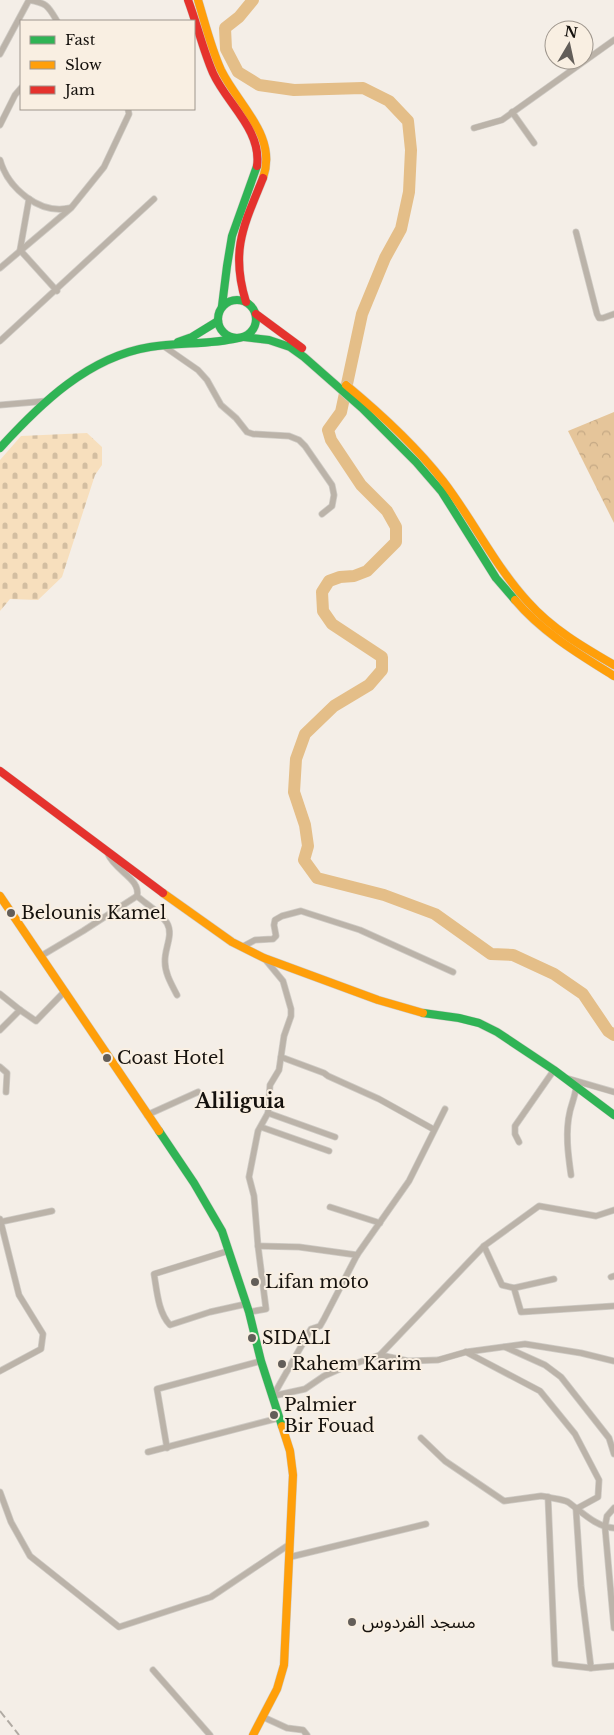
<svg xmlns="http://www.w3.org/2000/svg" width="614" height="1735" font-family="'Libre Baskerville','Noto Sans Arabic',serif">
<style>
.forest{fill:url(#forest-crowns)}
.cemetery{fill:url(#cemetery-stones)}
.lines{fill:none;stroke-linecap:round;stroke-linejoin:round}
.river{stroke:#e4be88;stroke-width:12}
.street-casing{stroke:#cfcbc5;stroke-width:7}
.fast-casing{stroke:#cfcbc5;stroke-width:9}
.slow-casing{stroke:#cfcbc5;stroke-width:9}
.jam-casing{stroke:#cfcbc5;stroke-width:9}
.street{stroke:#bbb3a9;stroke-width:5.5}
.fast{stroke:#30b455;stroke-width:8}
.slow{stroke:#ff9f0a;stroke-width:8}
.jam{stroke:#e5322d;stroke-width:8}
.rail{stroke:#b0aaa3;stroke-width:2;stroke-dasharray:8 4;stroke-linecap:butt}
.poi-dot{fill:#635e59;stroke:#f9efe2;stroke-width:2}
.labels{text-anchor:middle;stroke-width:4;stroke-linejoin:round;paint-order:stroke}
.poi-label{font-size:18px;fill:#15110d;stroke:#f9efe2;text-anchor:start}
.quarter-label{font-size:20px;font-weight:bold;fill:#15110d;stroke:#f9efe2}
</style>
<defs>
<pattern id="forest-crowns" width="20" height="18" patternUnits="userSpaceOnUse" patternTransform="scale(1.25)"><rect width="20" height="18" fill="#e5c59a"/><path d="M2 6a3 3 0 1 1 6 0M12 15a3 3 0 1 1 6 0" fill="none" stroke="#c4a884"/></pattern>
<pattern id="cemetery-stones" width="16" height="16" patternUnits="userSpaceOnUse" patternTransform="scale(1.25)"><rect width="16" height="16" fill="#f7dfbd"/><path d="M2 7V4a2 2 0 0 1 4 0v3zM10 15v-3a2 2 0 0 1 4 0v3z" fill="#d3bea1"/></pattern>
</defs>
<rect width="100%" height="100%" fill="#f4eee7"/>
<polygon class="forest" points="614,412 614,523 568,431"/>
<polygon class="cemetery" points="87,433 102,447 102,465 95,475 62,577 38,600 10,599 0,611 0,460 21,436"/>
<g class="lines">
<polyline class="river" points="253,0 239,17 225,28 226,49 238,72 259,85 294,90 363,88 389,101 408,121 411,150 409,192 401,229 385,258 362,314 341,412 328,430 331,440 361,485 387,511 396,527 396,542 367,571 354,576 340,577 329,581 322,592 323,611 332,624 382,657 382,670 369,685 334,706 305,734 296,759 294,792 305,825 308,846 304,860 317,878 384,895 435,914 491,954 513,955 554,974 583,994 608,1031 614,1035"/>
<g class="street-casing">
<g id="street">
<path d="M0,54l29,-54c18,3 19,6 28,21"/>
<polyline points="512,112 534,143"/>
<polyline points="0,125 15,95 21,88"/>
<polyline points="474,128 502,120 614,40"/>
<path d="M0,160c8,28 39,55 70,48"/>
<polyline points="29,199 20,250 57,291"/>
<polyline points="576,232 597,314 599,318 603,318 614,314"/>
<polyline points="0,268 71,208 104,167 129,114 128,109"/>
<polyline points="0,341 154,199"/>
<polyline points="162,345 198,370 207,380 221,405 236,418 247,432 253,434 289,436 299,440 305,446 332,485 334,495 332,506 322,514"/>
<polyline points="0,405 47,401"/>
<path d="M137,896c9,8 23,16 30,27 7,12 -3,26 -2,39 0,12 7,23 12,33"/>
<polyline points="242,947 255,940 273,939 276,936 274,925 275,920 282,916 301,911 307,913 360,930 453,972"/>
<path d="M41,956l42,-25 54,-35c4,-17 -22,-25 -29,-42"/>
<polyline points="0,994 20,1010 36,1021 65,991"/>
<polyline points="0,1030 20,1010"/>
<polyline points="281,1057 324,1073 328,1076 379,1099 433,1129"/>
<polyline points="0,1067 7,1073 6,1092"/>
<polyline points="566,1078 614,1092"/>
<polyline points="268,1113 335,1137"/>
<polyline points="147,1115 198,1092"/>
<polyline points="261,1127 329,1151"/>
<polyline points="519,1142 515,1134 515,1126 554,1070"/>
<path d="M571,1175c-3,-21 -6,-43 -1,-64 2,-8 5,-15 6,-23"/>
<polyline points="330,1207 380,1223"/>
<polyline points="0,1219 19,1295 43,1334 41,1349 0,1371"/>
<polyline points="0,1222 52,1211"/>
<polyline points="258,1246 299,1247 357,1255"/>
<polyline points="484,1246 502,1285 514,1288 521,1312 614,1306"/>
<path d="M228,1251l-74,23c3,17 4,38 16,51l40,-13 36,-8"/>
<polyline points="611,1277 614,1276"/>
<polyline points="514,1288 554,1279"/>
<polyline points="249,1312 266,1309 258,1246 254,1196 249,1177 258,1131 268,1113 270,1085 279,1070 284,1036 291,1016 291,1009 283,981 264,958"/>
<polyline points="505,1347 545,1365 561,1377 609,1438 614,1454"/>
<polyline points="466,1352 540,1391 575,1434 599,1480 598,1497 576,1509 581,1586 591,1668"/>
<polyline points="380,1355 484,1246 539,1206 596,1216 614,1210"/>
<polyline points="273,1396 305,1389 324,1376 342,1368 380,1355 408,1361 438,1360 466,1352 525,1344 581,1353 614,1361"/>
<polyline points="273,1396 311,1329 320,1326 324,1319 357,1255 409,1181 445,1109"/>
<polyline points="421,1438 445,1461 504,1501 541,1496 548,1497"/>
<polyline points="167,1448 157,1389 261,1361"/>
<polyline points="148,1452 279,1418"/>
<polyline points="0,1492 11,1522 30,1556 119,1627 211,1597 290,1544"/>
<polyline points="614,1508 607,1516 605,1527 614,1628"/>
<path d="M614,1528c-18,-1 -32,-16 -46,-26 -6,-3 -14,-3 -20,-5l7,167 36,4 23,-2"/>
<polyline points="290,1557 426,1524"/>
<polyline points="153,1670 210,1735"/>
<polyline points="263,1717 287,1728 303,1730 307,1735"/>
</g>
</g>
<g class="fast-casing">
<g id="fast">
<circle cx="237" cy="319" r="19"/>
<polyline points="222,306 227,266 232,236 257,166"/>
<polyline points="244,337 269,340 290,347 304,357 362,408 416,462 442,492 496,578 515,600"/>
<polyline points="178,342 192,337 218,321"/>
<path d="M0,448c40,-44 88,-91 150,-101 29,-5 59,-2 88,-9"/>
<polyline points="423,1013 459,1018 479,1023 497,1032 554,1070 614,1115"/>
<polyline points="159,1131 194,1183 222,1231 249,1312 261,1361 282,1426"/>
</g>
</g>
<g class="slow-casing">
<g id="slow">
<path d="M198,0c7,23 13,48 23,70 17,35 57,66 42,108"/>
<path d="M346,385c35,29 69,60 97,96 30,39 52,85 85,121 24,27 55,45 86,63"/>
<path d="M515,600c28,33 64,54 99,76"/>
<polyline points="163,893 232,942 264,958 378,1000 423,1013"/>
<polyline points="0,896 159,1131"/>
<polyline points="253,1735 277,1689 284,1665 293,1475 290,1451 282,1426"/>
</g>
</g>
<g class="jam-casing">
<g id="jam">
<path d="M188,0c9,24 15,50 25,73 14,31 49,57 44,93"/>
<path d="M246,302c-16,-52 -2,-77 17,-124"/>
<polyline points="256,314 302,348"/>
<polyline points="0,771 163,893"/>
</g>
</g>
<use href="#street" class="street"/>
<use href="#fast" class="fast"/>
<use href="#slow" class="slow"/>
<use href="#jam" class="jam"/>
<polyline class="rail" points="0,1711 19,1735"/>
</g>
<g class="poi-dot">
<circle cx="11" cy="913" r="5"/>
<circle cx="107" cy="1058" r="5"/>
<circle cx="255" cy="1282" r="5"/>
<circle cx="252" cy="1338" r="5"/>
<circle cx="282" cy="1364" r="5"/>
<circle cx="274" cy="1415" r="5"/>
<circle cx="352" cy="1622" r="5"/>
</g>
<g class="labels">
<g class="poi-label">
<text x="21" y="919">Belounis Kamel</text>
<text x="117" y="1064">Coast Hotel</text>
<text x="265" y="1288">Lifan moto</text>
<text x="262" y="1344">SIDALI</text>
<text x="292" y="1370">Rahem Karim</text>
<text x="284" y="1411">Palmier<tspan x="284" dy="21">Bir Fouad</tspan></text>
<text x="362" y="1628">مسجد الفردوس</text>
</g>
<g class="quarter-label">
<text x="240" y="1108">Aliliguia</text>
</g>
</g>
<rect x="20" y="20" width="175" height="90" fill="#f9efe2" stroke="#9e968d"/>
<rect x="30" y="36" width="25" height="8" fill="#30b455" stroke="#9e968d"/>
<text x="65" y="45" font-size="15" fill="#15110d">Fast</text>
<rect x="30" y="61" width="25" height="8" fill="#ff9f0a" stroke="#9e968d"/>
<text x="65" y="70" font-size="15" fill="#15110d">Slow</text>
<rect x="30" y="86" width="25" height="8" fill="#e5322d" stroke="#9e968d"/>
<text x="65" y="95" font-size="15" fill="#15110d">Jam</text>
<g transform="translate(569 45) rotate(9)"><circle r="24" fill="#f9efe2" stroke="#9e968d"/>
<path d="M0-4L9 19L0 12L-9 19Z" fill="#635e59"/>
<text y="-8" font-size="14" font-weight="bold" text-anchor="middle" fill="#15110d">N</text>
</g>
</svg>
